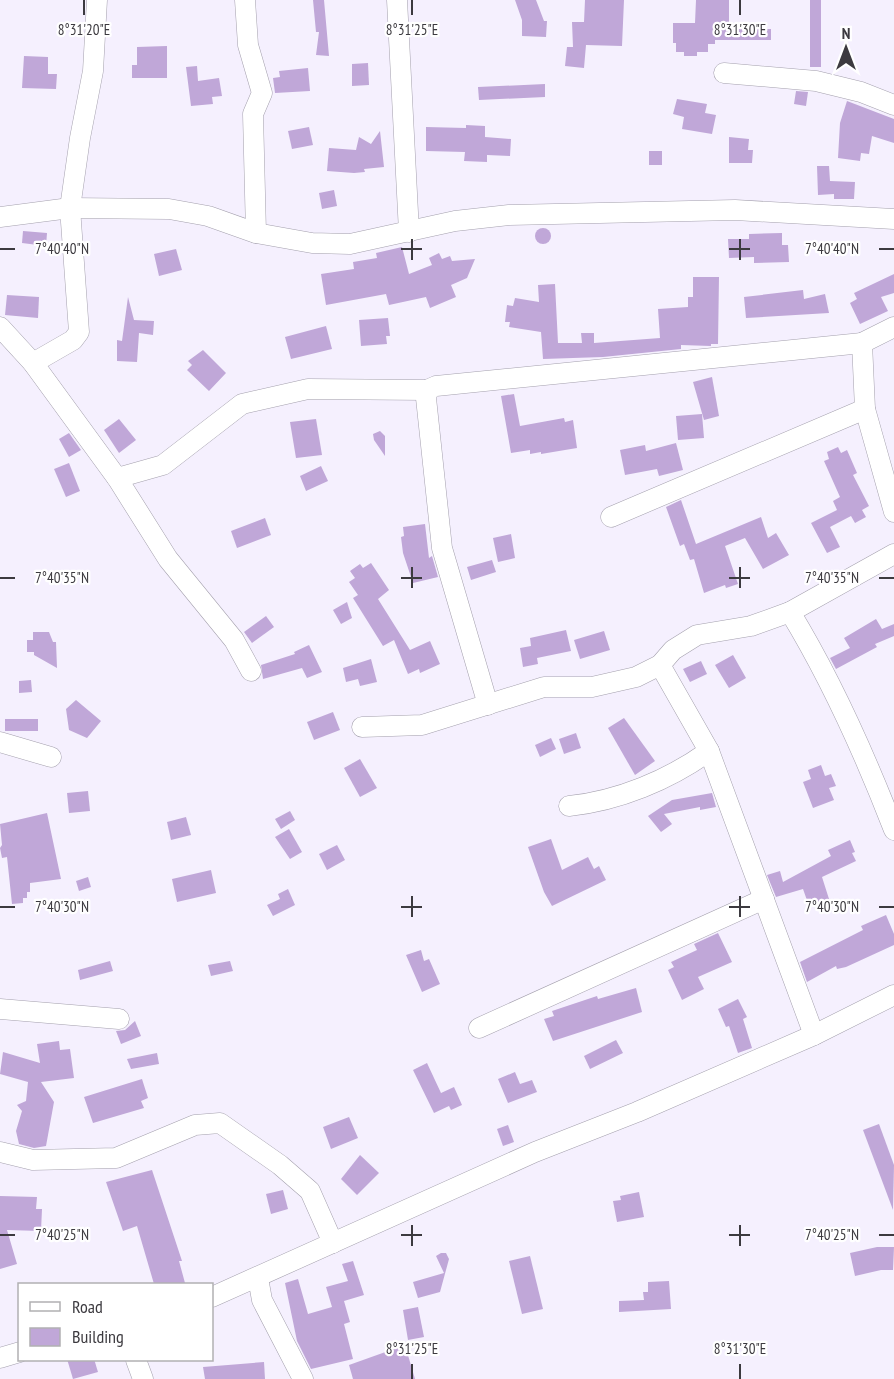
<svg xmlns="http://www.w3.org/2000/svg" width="894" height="1379" font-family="'PT Sans Narrow',sans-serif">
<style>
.building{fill:#c0a7d8}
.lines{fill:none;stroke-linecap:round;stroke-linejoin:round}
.minor-casing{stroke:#a4a0ad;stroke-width:21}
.minor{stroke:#fff;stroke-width:20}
.ticks{fill:none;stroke:#3c3a3f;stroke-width:2}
.ticks-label{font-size:15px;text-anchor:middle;fill:#3c3a3f;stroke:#fff;stroke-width:4.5;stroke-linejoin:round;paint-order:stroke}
</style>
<rect width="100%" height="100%" fill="#f5f0fe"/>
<g class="building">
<polygon points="313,0 324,0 329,56 316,55 319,32 316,32"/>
<polygon points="515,0 536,0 544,21 547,21 546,37 522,36 522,20"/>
<polygon points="585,0 624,0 622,46 586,45 584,68 565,66 567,47 573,47 572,22 584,22"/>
<polygon points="696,0 729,0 729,29 771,29 771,40 715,40 715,44 708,44 708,52 697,52 697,56 684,56 684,52 676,52 676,43 673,43 673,23 695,23"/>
<rect x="810" y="0" width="11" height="67"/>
<polygon points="167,46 167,78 132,78 132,65 137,65 137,47"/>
<polygon points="24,56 48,57 48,74 57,74 56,89 22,88"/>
<polygon points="368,63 369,85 352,86 352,64"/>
<polygon points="197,66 198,81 219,78 222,96 212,97 213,104 191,106 186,67"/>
<polygon points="308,68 310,91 275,93 273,78 280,77 279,71"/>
<polygon points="545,84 545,97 479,100 478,87"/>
<polygon points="796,91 808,92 806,106 794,104"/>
<polygon points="677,99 707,104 705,113 716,115 712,134 682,129 684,117 673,114"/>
<polygon points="847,101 894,119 894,143 872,136 869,154 861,153 860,161 838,158 840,123"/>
<polygon points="466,125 485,126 485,137 511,139 510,156 487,155 487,162 464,161 465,152 426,151 426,127 466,128"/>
<polygon points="309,127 313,145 292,149 288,131"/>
<polygon points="380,131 384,167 364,169 365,172 354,173 327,171 329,148 356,150 359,137 371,144"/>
<polygon points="729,137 749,139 748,150 753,150 752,163 729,163"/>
<rect x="649" y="151" width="13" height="14"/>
<polygon points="817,166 829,166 830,181 855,182 854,199 834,199 834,194 818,195"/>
<polygon points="334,190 337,206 322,209 319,193"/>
<circle cx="543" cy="236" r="8"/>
<polygon points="23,231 47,233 46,246 22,243"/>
<polygon points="782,233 782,245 788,245 789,262 754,263 754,257 729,258 728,239 749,239 749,234"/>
<polygon points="402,247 409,274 432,265 429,258 439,253 442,259 450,256 452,261 475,259 467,278 451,285 456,297 430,308 426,297 389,305 386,294 326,305 321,274 354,269 353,262 377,258 376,253"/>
<polygon points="176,249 182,270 159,276 154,254"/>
<polygon points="894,274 894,293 881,297 888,311 860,324 850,303 857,299 854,293"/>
<polygon points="693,277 719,277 718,344 711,344 711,346 681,345 681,349 603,357 543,359 541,332 509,327 510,322 505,322 507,305 513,306 515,298 539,302 538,285 555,284 558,343 582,343 581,333 594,333 594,343 660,338 658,309 688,307 688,297 693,297"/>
<polygon points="803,290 804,299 825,294 829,313 746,318 744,297"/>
<polygon points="7,295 39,297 38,318 5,315"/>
<polygon points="128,297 134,320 154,321 153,335 139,333 137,362 117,361 117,340 122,341"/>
<polygon points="388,318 390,336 386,336 387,344 361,346 359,320"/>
<polygon points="326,326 332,349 291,359 285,337"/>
<polygon points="203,350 226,373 209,391 187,370 192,365 188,361"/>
<polygon points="712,377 719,416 704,420 693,382"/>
<polygon points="514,394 520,426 564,418 565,422 573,420 577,448 541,454 541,452 530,454 530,450 511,453 501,396"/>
<polygon points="702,414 704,438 678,440 676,416"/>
<polygon points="119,419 136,440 119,453 104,430"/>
<polygon points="316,419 322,455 296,458 290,422"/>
<polygon points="380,431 385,436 385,456 374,440 373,434"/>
<polygon points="69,433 81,450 69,457 59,439"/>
<polygon points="676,443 683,470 659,476 657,469 625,475 620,450 645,445 646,451"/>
<polygon points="838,447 841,453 847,450 857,473 853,475 869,506 862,510 866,517 855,523 851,516 830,527 840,547 827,553 811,523 837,510 833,501 840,497 824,461 829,459 827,452"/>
<polygon points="69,463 80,491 66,497 54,469"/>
<polygon points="321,466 328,481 306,491 300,476"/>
<polygon points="681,500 696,544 761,517 768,538 776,533 789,555 763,569 745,538 725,546 738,584 726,588 725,585 704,593 694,559 690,560 684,544 680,546 666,507"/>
<polygon points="265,518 271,535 237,548 231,531"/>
<polygon points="425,524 429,558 432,556 438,577 413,583 403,553 401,537 404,536 403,527"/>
<polygon points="511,534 515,558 498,562 493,538"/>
<polygon points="492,560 496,572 471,580 467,567"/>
<polygon points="371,563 389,590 378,599 410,650 430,641 440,664 420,673 419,669 408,674 394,640 383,646 353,598 358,595 349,582 355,578 350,571 360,564 363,568"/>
<polygon points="347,602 352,618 341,624 333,610"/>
<polygon points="266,616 274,627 252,643 244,632"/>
<polygon points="876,619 882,629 894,624 894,636 875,644 877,647 836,669 830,658 850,648 844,638"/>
<polygon points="566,630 571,651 537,658 538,664 523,667 520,648 531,646 530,638"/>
<polygon points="604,631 610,650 580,659 574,640"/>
<polygon points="33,632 49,632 53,642 56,642 57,668 34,655 34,652 27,652 27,640 33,640"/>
<polygon points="309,645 322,672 307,678 302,668 263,679 261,665 295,654 294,652"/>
<polygon points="733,655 746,678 729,688 715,665"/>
<polygon points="371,659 377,682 360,686 358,679 346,682 343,668"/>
<polygon points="701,661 707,674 690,682 683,669"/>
<polygon points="31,680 32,692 19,693 19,681"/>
<polygon points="76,700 101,721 87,738 69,730 66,709"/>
<polygon points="333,712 340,730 314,740 307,722"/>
<polygon points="624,718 655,761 635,775 608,728"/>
<rect x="5" y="719" width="33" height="12"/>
<polygon points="576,733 581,748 564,754 559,739"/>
<polygon points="551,738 556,749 540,757 535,745"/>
<polygon points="360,759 377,788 360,797 344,768"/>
<polygon points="821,765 825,776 831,774 836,786 829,788 834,800 813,808 803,782 811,779 808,770"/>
<polygon points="88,791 90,811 69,813 67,793"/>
<polygon points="712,793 716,807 700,810 700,807 664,814 672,824 661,832 648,816 672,800"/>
<polygon points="290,811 295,820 281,829 275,819"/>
<polygon points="47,813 61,879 30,883 30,892 27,892 27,898 23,898 23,903 12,904 7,857 2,858 0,848 2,845 0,824"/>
<polygon points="186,817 191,835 171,840 167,822"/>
<polygon points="289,829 302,852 290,859 275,837"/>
<polygon points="551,839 562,870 588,857 594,869 599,866 606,880 552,906 544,892 528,847"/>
<polygon points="850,840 855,852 852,853 856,861 822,877 829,899 809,906 803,889 776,897 767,875 780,871 783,882 831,856 828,850"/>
<polygon points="337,845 345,860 327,870 319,854"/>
<polygon points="211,870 216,893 177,902 172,879"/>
<polygon points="88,877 91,887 79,891 76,881"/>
<polygon points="288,889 295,905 273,916 267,905 280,899 278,894"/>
<polygon points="886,915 894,934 894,945 846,967 837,969 836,966 807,982 800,962 863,930 861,926"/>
<polygon points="718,933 732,962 698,977 704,989 682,1000 668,970 674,967 671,962 697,950 694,944"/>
<polygon points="421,950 424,961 429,959 440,984 422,992 406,955"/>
<polygon points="110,961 113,971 80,980 78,970"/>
<polygon points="230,961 233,971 211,976 208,965"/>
<polygon points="636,988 642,1012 553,1041 544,1019 554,1016 552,1011 597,996 598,999"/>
<polygon points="738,999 747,1017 743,1019 752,1048 738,1053 729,1026 726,1027 718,1009"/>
<polygon points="135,1021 141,1036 121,1044 116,1031 125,1030"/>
<polygon points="616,1040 623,1053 590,1069 584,1056"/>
<polygon points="59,1041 60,1050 70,1049 74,1078 41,1082 54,1102 46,1146 34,1148 19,1144 16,1131 22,1111 17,1105 26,1101 28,1082 0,1074 3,1052 40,1063 37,1044"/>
<polygon points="157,1053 159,1064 131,1069 127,1059"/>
<polygon points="427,1063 441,1093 454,1087 462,1105 451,1110 449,1106 434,1113 413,1070"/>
<polygon points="515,1072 520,1084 532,1080 537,1092 508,1103 498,1079"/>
<polygon points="142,1079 148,1098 141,1101 144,1108 93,1123 84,1097"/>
<polygon points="349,1117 358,1138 331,1149 323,1127"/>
<polygon points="879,1124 894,1165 893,1210 863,1130"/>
<polygon points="508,1125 514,1142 503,1146 497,1129"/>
<polygon points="360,1155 379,1173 357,1195 341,1179"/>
<polygon points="152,1170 182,1261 179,1261 185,1283 179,1284 154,1284 137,1226 123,1231 106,1182"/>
<polygon points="283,1190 288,1209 271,1214 266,1194"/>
<polygon points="639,1192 644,1217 617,1222 613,1201 621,1200 620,1196"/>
<polygon points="0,1196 37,1197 36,1209 42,1209 41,1231 7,1230 17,1264 0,1269"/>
<polygon points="877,1247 894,1247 893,1270 881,1270 855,1276 850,1253"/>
<polygon points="441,1253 446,1253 449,1259 440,1292 418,1298 413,1282 444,1273 436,1256"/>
<polygon points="530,1256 543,1309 522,1314 509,1261"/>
<polygon points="353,1261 364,1295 344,1301 350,1322 344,1324 353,1359 311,1369 297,1341 285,1283 298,1279 308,1314 332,1307 326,1287 348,1281 342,1264"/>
<polygon points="669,1281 671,1309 619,1312 619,1301 644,1300 643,1292 648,1292 648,1282"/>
<polygon points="418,1307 424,1337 408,1340 403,1310"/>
<polygon points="405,1345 415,1379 353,1379 349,1365"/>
<polygon points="67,1359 94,1359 98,1372 73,1379"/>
<polygon points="264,1362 265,1379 205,1379 203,1367"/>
</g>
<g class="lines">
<g class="minor-casing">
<g id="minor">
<polyline points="245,0 248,45 262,93 253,114 256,233"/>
<polyline points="397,0 409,232"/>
<polyline points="724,73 816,81 861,92 894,105"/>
<polyline points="0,217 70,208 169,209 208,216 256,233 312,243 350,244 455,221 509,215 735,210 894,219"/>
<polyline points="0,327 33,363 117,478 168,559 234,640 251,671"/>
<polyline points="894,327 862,343 865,409 894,512"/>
<polyline points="33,363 73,340 79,332 70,208 80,138 93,71 97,0"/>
<polyline points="117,478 163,465 242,404 308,389 427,390"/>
<polyline points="611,517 865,409"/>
<path d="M790,612c42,69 75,143 104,218"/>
<polyline points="660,665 709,751 814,1035"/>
<polyline points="488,705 442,548 426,398 427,390 436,386 862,343"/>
<polyline points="362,727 422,725 544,687 592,687 636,677 660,665 673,650 697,635 751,626 790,612 894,554"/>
<polyline points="0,742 51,757"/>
<path d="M569,806c49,-5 100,-26 140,-55"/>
<polyline points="0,1009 119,1019"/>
<polyline points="479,1028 764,899"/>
<polyline points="0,1152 33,1160 116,1158 195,1125 220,1123 280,1165 310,1191 333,1243"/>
<polyline points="258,1278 262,1300 303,1379"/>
<polyline points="212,1297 535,1152 637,1112 814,1035 894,995"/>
<polyline points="0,1358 20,1352"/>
<polyline points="136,1360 143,1379"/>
</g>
</g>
<use href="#minor" class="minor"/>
</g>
<path class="ticks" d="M84,0v15M412,0v15M740,0v15M412,239v21M740,239v21M0,249h15M401,249h21M729,249h21M879,249h15M412,567v21M740,567v21M0,578h15M401,578h21M729,578h21M879,578h15M412,896v21M740,896v21M0,907h15M401,907h21M729,907h21M879,907h15M412,1225v21M740,1225v21M0,1235h15M401,1235h21M729,1235h21M879,1235h15M412,1364v15M740,1364v15"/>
<g class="ticks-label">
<text x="84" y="35">8°31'20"E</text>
<text x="412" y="35">8°31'25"E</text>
<text x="740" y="35">8°31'30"E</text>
<text x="62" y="254">7°40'40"N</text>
<text x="832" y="254">7°40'40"N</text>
<text x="62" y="583">7°40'35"N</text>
<text x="832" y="583">7°40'35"N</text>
<text x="62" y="912">7°40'30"N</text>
<text x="832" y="912">7°40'30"N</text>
<text x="62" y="1240">7°40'25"N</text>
<text x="832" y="1240">7°40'25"N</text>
<text x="412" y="1354">8°31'25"E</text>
<text x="740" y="1354">8°31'30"E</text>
</g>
<rect x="18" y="1283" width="195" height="78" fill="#ffffff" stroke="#b1b0b2" stroke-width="1.5"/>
<rect x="30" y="1302" width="30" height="9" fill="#ffffff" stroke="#b1b0b2" stroke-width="1.5"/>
<text x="72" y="1313" font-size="18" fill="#3c3a3f">Road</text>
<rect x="30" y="1328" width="30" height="18" fill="#c0a7d8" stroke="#b1b0b2" stroke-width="1.5"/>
<text x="72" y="1343" font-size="18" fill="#3c3a3f">Building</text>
<g transform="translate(846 48)" stroke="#ffffff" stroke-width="4.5" paint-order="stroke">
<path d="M0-4.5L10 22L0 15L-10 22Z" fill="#3c3a3f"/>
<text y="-9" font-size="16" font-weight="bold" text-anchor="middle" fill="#3c3a3f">N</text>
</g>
</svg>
